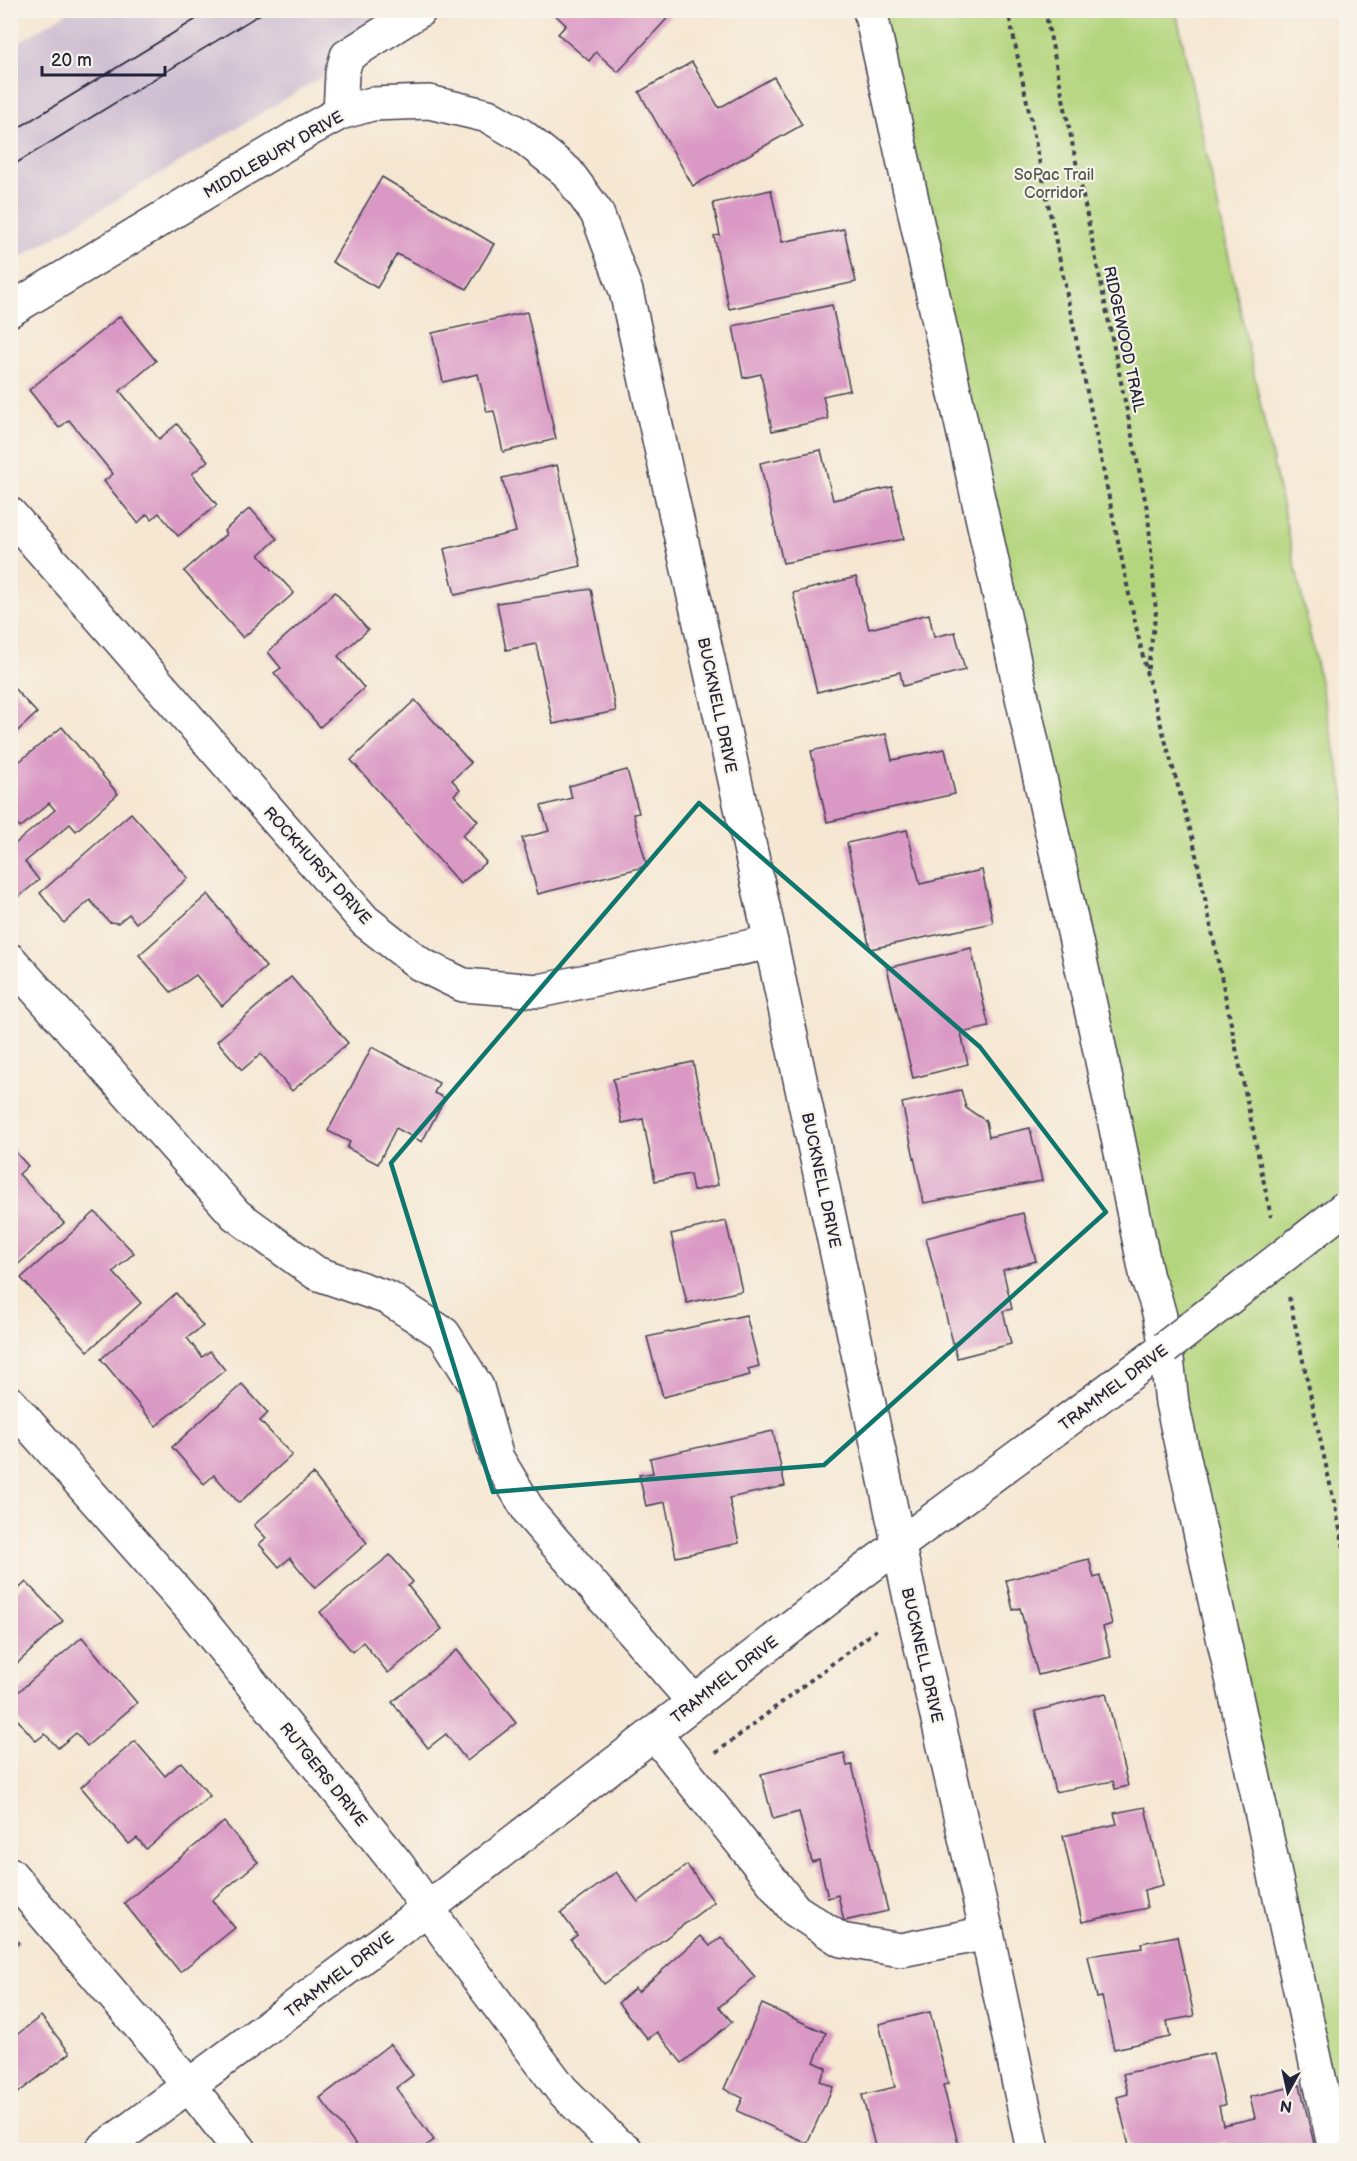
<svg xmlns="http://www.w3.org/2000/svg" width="1357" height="2161" font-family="'Balsamiq Sans',sans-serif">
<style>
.industrial{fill:#cebed1}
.green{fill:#b3d57d;stroke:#6a7c5c;stroke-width:1.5}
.building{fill:#da98c4}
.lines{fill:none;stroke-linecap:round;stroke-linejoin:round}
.minor-casing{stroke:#424052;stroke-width:36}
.path{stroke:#424052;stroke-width:4;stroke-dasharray:4.5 4.5;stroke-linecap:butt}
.minor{stroke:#fff;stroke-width:33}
.tram{stroke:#22223b;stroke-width:1.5}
.minor-bridge-casing{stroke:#424052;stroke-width:36;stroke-linecap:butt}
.minor-bridge{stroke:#fff;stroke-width:33}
.marked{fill:none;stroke:#0f766e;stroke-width:4.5;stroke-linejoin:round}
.labels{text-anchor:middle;stroke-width:4.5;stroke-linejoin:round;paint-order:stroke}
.street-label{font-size:16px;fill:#22223b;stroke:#f7f3e8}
.park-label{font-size:16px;fill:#4e584f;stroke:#f7f3e8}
</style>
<rect width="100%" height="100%" fill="#f7f3e8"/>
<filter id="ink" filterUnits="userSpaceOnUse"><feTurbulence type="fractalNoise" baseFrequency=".0167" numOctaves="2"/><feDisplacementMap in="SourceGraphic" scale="12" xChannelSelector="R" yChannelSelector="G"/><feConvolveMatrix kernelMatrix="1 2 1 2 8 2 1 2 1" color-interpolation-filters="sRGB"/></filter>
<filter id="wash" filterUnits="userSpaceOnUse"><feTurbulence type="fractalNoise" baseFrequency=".008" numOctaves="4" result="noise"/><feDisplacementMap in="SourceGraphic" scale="24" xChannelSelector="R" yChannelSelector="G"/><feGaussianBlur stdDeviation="1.35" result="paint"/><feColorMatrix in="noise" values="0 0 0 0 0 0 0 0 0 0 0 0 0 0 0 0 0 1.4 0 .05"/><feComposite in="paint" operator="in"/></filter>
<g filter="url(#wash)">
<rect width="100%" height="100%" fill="#f6e7d3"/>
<polygon class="industrial" points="70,11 432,11 11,263 11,47"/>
<polygon class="green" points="855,11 1176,11 1346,802 1346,2150"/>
<g id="blocks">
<g class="building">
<polygon points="550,10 675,10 618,72 596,52 589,61 558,34 566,25"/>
<polygon points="692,62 719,108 774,77 802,125 693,186 639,92"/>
<polygon points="382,177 494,244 467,289 397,254 377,288 332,262"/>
<polygon points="771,190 782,242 844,229 856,282 729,309 714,236 720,235 713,203"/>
<polygon points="832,305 850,390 823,396 828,419 772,431 761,374 743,378 733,326"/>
<polygon points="527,312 556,439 503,452 494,411 487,412 478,374 443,382 432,333"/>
<polygon points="120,316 156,361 120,391 159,439 177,424 208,461 192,474 217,505 178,536 159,513 152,519 147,514 138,523 104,481 113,474 69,420 59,428 29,390"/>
<polygon points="821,450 833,500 892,487 904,539 783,563 760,463"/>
<polygon points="557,465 581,566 455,595 444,549 516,532 502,478"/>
<polygon points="250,508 277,539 259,555 294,593 243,638 184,571 226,534 224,531"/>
<polygon points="856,577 869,629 929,614 934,637 955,632 965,670 903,686 900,672 817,692 793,593"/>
<polygon points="591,589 616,711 553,724 536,644 506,650 497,603"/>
<polygon points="335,592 368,630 338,656 364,688 320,727 274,673 281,668 268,652"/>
<polygon points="10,684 37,713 10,738"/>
<polygon points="415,700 471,763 452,780 460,789 454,795 478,821 462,835 486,862 460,884 351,760"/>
<polygon points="62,727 118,794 76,831 70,824 25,862 39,880 10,904 10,848 55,810 49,803 20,828 10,817 10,769"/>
<polygon points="886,734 892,760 945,749 955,794 827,822 811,751"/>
<polygon points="627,770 639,813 633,814 647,866 538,894 522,838 549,831 541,806 572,798 569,786"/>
<polygon points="131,813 188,878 136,923 129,914 118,923 109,922 90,900 64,923 40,893"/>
<polygon points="907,830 920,884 982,870 993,923 870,949 847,843"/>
<polygon points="208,894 266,967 222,1006 196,975 171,992 139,955"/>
<polygon points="971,948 989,1027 961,1033 968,1064 913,1078 887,968"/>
<polygon points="291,977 348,1043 292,1091 261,1054 242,1070 217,1041"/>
<polygon points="372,1047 439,1083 434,1093 445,1098 422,1142 396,1128 378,1164 347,1148 350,1142 328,1131"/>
<polygon points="693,1062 718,1185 693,1191 690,1174 655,1181 643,1119 622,1123 613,1079"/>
<polygon points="961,1090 966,1108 986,1121 989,1137 1030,1128 1042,1181 924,1203 902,1103"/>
<polygon points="10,1146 28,1166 19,1174 64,1223 14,1268 10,1264"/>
<polygon points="95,1212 134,1253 113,1272 141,1303 88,1351 21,1278"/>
<polygon points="1023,1213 1036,1261 1003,1270 1012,1309 1003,1311 1011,1344 957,1358 926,1238"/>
<polygon points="726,1221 742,1291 687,1303 671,1234"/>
<polygon points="176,1293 203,1326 187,1338 202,1357 210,1351 225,1370 156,1426 101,1359"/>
<polygon points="746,1315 759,1366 748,1369 750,1375 663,1397 647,1337"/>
<polygon points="242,1384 268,1413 260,1421 292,1455 239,1503 214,1475 204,1484 172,1447"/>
<polygon points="773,1431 785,1486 729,1498 739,1543 676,1557 665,1502 646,1506 639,1475 653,1473 650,1458"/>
<polygon points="313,1474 367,1543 315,1588 290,1558 279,1567 259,1544 266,1538 254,1525"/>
<polygon points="390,1555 413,1582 408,1586 442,1629 388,1673 363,1642 352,1652 320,1612"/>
<polygon points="1089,1559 1094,1578 1100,1576 1112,1624 1103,1627 1111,1657 1038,1675 1020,1608 1013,1610 1006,1580"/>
<polygon points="26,1582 63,1621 10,1670 10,1597"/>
<polygon points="82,1637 137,1703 87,1746 76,1733 58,1748 45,1734 36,1741 10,1711 10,1699"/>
<polygon points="457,1650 516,1723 467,1761 446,1734 428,1748 392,1702"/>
<polygon points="1106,1693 1128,1786 1115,1789 1113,1781 1055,1792 1035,1711"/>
<polygon points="135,1741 165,1776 181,1762 210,1796 146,1849 137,1838 129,1844 81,1787"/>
<polygon points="844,1753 847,1766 852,1765 888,1911 844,1921 838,1895 828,1898 819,1860 812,1862 799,1812 773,1819 761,1774"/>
<polygon points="1145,1807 1163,1885 1144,1890 1147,1908 1082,1922 1063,1836 1117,1824 1114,1813"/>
<polygon points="224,1822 258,1862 212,1900 235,1928 180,1972 124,1903"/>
<polygon points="687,1865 714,1902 604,1984 571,1940 577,1935 561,1913 616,1872 638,1902"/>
<polygon points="10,1933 19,1943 10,1950"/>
<polygon points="701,1936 710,1946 721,1937 755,1977 719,2007 732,2022 682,2063 657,2032 648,2039 618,2003 635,1988 638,1992"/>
<polygon points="1177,1936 1194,2016 1167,2021 1170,2037 1114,2049 1102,1997 1097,1998 1088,1956 1142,1948 1141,1943"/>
<polygon points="762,2004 826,2033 814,2062 827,2068 820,2081 833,2087 807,2143 737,2111 743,2098 724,2089"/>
<polygon points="930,2012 948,2084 943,2085 959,2147 947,2150 876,2150 862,2095 895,2087 879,2024"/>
<polygon points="41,2016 70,2053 10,2099 10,2040"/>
<polygon points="390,2044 413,2075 396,2088 434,2140 420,2150 360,2150 320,2098"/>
<polygon points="1213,2053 1225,2105 1219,2106 1223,2125 1255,2118 1250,2097 1300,2085 1315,2148 1304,2150 1228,2150 1226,2142 1196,2150 1130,2150 1117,2097 1128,2094 1123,2074"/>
</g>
</g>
</g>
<g filter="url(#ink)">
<use href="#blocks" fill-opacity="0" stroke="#424052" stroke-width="1.5"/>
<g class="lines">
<g class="minor-casing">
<g id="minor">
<path d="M870,10l225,1017 52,251c18,39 20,83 25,125l163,747"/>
<polyline points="340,113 342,73 347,56 420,10"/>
<polyline points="10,310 307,131 340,113 372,104 429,102 488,116 521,135 567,172 597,213 626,291 771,942 911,1603 987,1933 1033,2150"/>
<polyline points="10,514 365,921 420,964 463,985 539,991 771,942"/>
<polyline points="10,960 236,1215 316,1273 388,1298 444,1334 477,1387 497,1458 532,1516 694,1702"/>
<polyline points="10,1403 190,1607 397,1864 456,1949 562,2090 616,2144 626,2150"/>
<polyline points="654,1733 795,1910 841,1940 901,1950 987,1933"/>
<polyline points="10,1874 156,2045 240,2150"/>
<polyline points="102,2150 428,1908 865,1570 1165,1348"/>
</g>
</g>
<g class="path">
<polyline points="1008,10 1130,599 1147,675 1193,840 1271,1217"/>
<polyline points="1045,10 1148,514 1156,612 1147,673"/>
<polyline points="1289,1297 1346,1557"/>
<polyline points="716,1753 876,1630"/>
</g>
<use href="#minor" class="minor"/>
<g class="tram">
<polyline points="10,133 211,10"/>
<polyline points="10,167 267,10"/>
</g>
<g class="minor-bridge-casing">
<polyline id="minor-bridge" points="1165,1348 1346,1207"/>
</g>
<use href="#minor-bridge" class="minor-bridge"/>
</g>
</g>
<path class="marked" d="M699,803l281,244 126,165 -282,253 -331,27 -102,-329z"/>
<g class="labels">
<g class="street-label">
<text transform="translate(273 154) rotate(-30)" y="6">MIDDLEBURY DRIVE</text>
<text transform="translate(1125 339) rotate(78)" y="6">RIDGEWOOD TRAIL</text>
<text transform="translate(718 705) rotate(78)" y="6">BUCKNELL DRIVE</text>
<text transform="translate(318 865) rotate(48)" y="6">ROCKHURST DRIVE</text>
<text transform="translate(822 1180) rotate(78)" y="6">BUCKNELL DRIVE</text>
<text transform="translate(1113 1387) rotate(-37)" y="6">TRAMMEL DRIVE</text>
<text transform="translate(923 1655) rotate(77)" y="6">BUCKNELL DRIVE</text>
<text transform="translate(724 1679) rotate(-38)" y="6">TRAMMEL DRIVE</text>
<text transform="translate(324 1774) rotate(51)" y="6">RUTGERS DRIVE</text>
<text transform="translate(339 1974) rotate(-37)" y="6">TRAMMEL DRIVE</text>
</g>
<g class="park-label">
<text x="1054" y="180">SoPac Trail<tspan x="1054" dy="18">Corridor</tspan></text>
</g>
</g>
<rect width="1357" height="2161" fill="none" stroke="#f7f3e8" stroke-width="36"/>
<g transform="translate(1288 2092) rotate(188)" stroke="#f7f3e8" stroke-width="4.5" paint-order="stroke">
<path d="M0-4.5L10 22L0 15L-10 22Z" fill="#22223b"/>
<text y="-9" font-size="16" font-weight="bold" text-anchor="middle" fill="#22223b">N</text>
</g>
<path d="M42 66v9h123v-9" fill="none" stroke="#22223b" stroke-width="3"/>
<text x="51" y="66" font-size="18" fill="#22223b" stroke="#f7f3e8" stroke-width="4.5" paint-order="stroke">20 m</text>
</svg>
